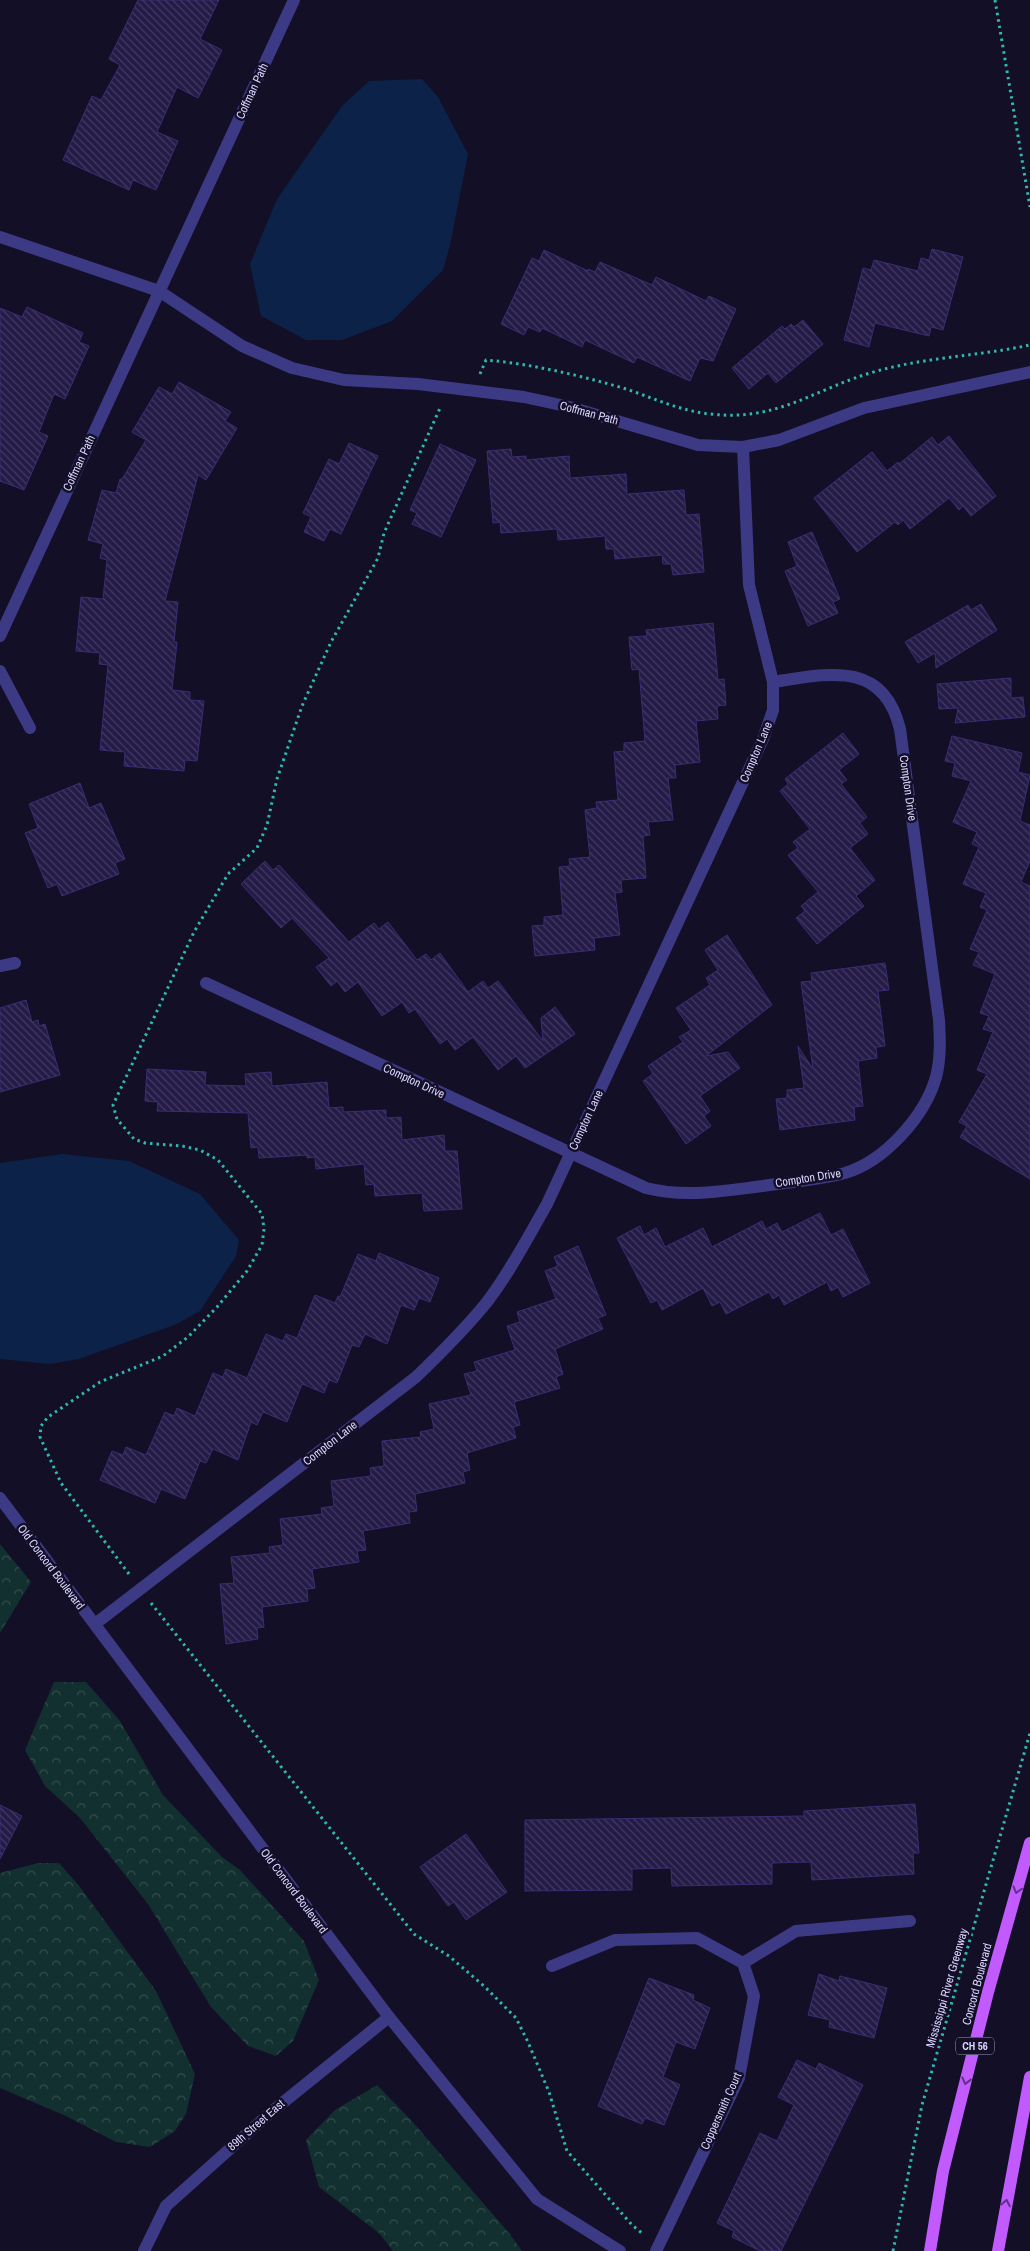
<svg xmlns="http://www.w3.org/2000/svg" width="1030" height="2251" font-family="'Archivo Narrow',sans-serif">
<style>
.forest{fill:url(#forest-crowns)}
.water{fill:#0c2248}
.building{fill:url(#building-back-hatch);stroke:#3b2d73}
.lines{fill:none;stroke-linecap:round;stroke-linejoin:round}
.path{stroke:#2fb8b0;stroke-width:3;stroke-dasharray:2.5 4;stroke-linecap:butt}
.service{stroke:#3d3a85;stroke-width:12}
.minor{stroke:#3d3a85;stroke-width:12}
.tertiary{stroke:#3d3a85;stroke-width:12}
.primary{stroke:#c25bff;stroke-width:12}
.oneway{stroke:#623188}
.labels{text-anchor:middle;stroke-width:5;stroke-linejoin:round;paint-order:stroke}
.shield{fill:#130f26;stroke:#9e99be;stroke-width:1}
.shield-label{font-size:11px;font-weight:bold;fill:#d9d4ff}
.street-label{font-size:12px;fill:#d9d4ff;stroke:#130f26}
</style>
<defs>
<pattern id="forest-crowns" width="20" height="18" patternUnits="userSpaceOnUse" patternTransform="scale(1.25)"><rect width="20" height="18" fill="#12302f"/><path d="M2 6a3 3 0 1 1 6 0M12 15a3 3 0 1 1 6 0" fill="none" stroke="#344d4e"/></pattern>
<pattern id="building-back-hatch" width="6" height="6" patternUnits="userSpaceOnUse" patternTransform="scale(1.25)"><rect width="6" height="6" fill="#241b47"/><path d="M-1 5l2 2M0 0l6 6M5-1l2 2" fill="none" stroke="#433b63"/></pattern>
</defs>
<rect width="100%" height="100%" fill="#130f26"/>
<g class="forest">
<polygon points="0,1544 31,1582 0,1633"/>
<polygon points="54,1682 86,1682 120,1721 163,1795 222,1857 240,1870 304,1941 319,1980 293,2041 276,2056 248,2046 211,2007 148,1904 80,1818 45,1786 25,1750"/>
<polygon points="38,1863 59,1863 80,1887 156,1991 195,2074 186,2114 175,2131 150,2147 116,2142 66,2116 0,2088 0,1873"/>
<polygon points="377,2085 411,2120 509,2233 522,2251 393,2251 379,2233 319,2187 306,2140 335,2110"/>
</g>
<g class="water">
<polygon points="422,79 438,97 468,154 450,245 443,270 392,321 342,340 306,340 261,316 250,264 277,199 342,106 369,81"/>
<polygon points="62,1154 129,1161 200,1194 239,1240 236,1256 200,1311 177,1324 79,1359 50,1364 0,1359 0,1163"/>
</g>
<g class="building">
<polygon points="138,0 219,0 200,39 222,50 198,98 177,87 157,132 178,141 156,190 133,180 129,190 63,160 92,96 101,100 120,65 109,59"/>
<polygon points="932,249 963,257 943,330 931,327 929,336 875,323 869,347 844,340 863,268 871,270 874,260 918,271 921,258 929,260"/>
<polygon points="544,250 588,271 588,269 595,272 600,262 652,285 656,277 706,301 709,296 736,309 713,361 700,358 690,381 637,357 634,363 585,340 582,347 542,328 540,332 528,327 524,335 501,324 532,258 539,261"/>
<polygon points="27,307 83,333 79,342 89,346 65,399 54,394 39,432 48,436 24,490 0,481 0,308 22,317"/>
<polygon points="803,320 823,344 776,383 768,373 749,389 732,368 782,326 785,329 791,324 794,327"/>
<polygon points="179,382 231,412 225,421 237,428 206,480 198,475 165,601 178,602 174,642 177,642 172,690 190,692 190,700 204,701 197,761 185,760 184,771 124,766 125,752 100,750 108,665 99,664 100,653 76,651 81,597 103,599 107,560 100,558 103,544 88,540 102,490 116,493 120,479 122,479 146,440 132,432 159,387 172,394"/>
<polygon points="949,436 996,496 971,516 963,506 959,510 949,498 910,529 903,520 898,525 895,522 857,552 814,498 872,452 887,471 898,462 899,464 932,437 938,445"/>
<polygon points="349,443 378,456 341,534 330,529 324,541 304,532 311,517 303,513 329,459 339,464"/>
<polygon points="440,444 476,460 441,537 412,524 417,513 410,510"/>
<polygon points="511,449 512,457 526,456 526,460 569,456 570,478 626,474 627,494 684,490 686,515 699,514 704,572 673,575 671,564 663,564 662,555 615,559 614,549 606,549 605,536 558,540 557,529 501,533 500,522 493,523 487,451"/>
<polygon points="812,532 840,599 833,602 838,613 808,626 785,571 797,566 788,542"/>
<polygon points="981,604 997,630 936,668 935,653 918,663 905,642 968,605 971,610"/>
<polygon points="713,623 718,680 724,679 726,705 717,706 718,719 696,721 700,762 675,765 676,778 668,778 673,820 648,822 650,835 643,836 646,878 621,880 622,892 615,893 620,935 594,938 595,950 535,956 532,926 544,925 544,917 563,915 559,867 570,866 569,859 590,857 585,810 597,808 596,802 618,800 614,752 624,751 624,743 645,741 639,669 632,670 629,637 647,636 646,630"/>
<polygon points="1011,678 1011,698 1023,697 1025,717 955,723 958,708 939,709 937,684"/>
<polygon points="843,733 859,754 839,770 847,780 841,784 867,817 860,823 868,834 850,848 875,880 856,896 864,906 817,944 796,918 805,911 801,906 818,892 788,855 798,848 793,842 810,829 780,791 788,784 785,779"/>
<polygon points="952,736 1022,753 1018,772 1030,775 1020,821 1030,825 1030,861 1021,882 1030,886 1030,1179 960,1137 967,1126 959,1122 987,1074 977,1070 993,1032 983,1029 989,1016 980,1013 995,974 973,965 979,952 970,949 987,910 980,907 986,893 963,884 979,847 972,844 977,832 953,822 971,781 952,776 955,763 945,761"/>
<polygon points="80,783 89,808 101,803 125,859 115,863 119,874 62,896 57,884 48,888 25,833 38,828 29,804"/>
<polygon points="265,861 273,870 279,865 349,942 374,923 379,929 388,922 417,960 426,954 431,960 440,953 468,992 483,981 488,988 498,981 543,1041 541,1018 555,1007 575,1034 525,1068 516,1056 498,1070 473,1037 455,1050 447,1039 440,1044 415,1009 409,1013 402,1002 382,1016 358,982 345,992 337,981 331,986 316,967 329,958 292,918 281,928 241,884"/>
<polygon points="727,935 772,1005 706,1056 728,1052 740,1068 700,1096 710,1111 704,1116 711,1126 686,1144 643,1081 653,1074 648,1066 683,1042 679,1037 691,1030 676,1008 710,985 706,978 718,970 705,950"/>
<polygon points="885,963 889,990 878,991 885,1046 876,1047 877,1058 858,1061 863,1106 854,1107 855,1120 780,1130 776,1099 787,1098 787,1090 804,1088 798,1046 813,1069 801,982 812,981 811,973"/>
<polygon points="26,1000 32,1022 38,1020 39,1026 45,1024 60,1075 0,1092 0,1008"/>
<polygon points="147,1069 206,1072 205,1085 246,1086 245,1074 271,1072 272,1086 327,1082 329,1108 343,1107 343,1112 386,1110 386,1118 401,1117 402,1140 444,1135 445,1151 457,1151 462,1209 424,1211 422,1193 375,1196 374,1184 366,1185 364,1164 316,1169 315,1157 307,1158 307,1155 259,1158 258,1147 251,1148 248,1113 157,1111 158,1102 145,1101"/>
<polygon points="820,1213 831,1235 843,1229 870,1283 843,1297 838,1287 831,1291 827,1282 784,1305 779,1295 773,1299 769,1292 726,1314 720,1302 712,1306 703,1288 662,1310 657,1300 651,1303 617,1238 640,1226 644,1235 656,1228 665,1247 703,1228 712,1247 762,1221 766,1229 777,1223 782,1232"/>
<polygon points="578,1246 606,1315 598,1318 603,1329 555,1349 563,1374 556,1377 560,1388 514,1402 520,1425 513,1427 516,1438 467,1453 470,1470 463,1472 465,1483 415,1494 417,1511 409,1512 410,1523 363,1531 366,1550 357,1551 359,1562 312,1569 315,1588 307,1589 308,1601 262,1607 264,1627 257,1628 258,1639 226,1644 220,1584 234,1583 231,1557 270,1553 269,1547 283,1545 280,1519 322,1514 321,1508 334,1506 331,1481 371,1476 370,1468 384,1466 382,1441 421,1437 420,1432 434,1429 429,1404 471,1395 464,1374 477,1371 474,1362 515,1350 507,1326 520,1322 517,1312 556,1299 545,1271 558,1266 554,1257"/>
<polygon points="379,1253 439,1278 430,1302 419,1298 414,1310 401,1305 387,1344 365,1334 359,1347 352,1345 337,1383 329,1380 324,1393 302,1384 287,1422 263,1412 257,1425 251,1422 238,1460 213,1449 206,1463 200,1461 185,1499 161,1489 155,1503 100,1480 112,1451 123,1455 126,1447 146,1455 165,1412 174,1416 177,1408 195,1416 213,1373 223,1377 226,1369 247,1378 266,1334 283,1341 286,1334 297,1338 315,1295 335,1303 338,1296 340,1297 358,1254 376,1261"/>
<polygon points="915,1804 919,1853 913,1853 914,1874 812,1880 811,1862 772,1863 772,1884 672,1886 671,1868 632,1869 632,1890 525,1891 525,1820 804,1816 804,1811"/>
<polygon points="0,1805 22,1816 0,1859"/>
<polygon points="466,1834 507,1892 466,1920 454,1902 448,1906 420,1867"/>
<polygon points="819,1974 839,1981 840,1976 887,1988 874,2038 829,2027 830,2020 808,2015"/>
<polygon points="649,1978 694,1995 693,2000 710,2008 695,2049 676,2042 663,2077 680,2085 664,2125 645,2118 642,2124 598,2106"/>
<polygon points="797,2060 816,2069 819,2063 863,2085 781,2251 760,2251 732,2237 734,2231 717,2223 760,2133 777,2141 794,2105 778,2097"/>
</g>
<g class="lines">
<g class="path">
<polyline points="995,0 1030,207"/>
<path d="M480,374l6,-14c46,4 92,15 137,28 28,9 57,23 87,26 69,8 105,-26 167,-43 50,-14 102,-15 153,-26"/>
<polyline points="129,1574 61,1483 40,1437 41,1426 48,1417 100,1382 163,1356 188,1337 217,1307 247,1271 262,1245 264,1229 262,1214 218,1160 200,1150 182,1146 145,1143 134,1139 117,1119 113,1105 194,932 228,874 257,848 267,825 277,779 302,706 331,642 378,558 384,533 441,406"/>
<polyline points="151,1603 414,1934 449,1956 484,1986 516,2018 528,2042 549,2092 567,2151 632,2225 643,2234"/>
<polyline points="893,2251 922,2105 1030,1733"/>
</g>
<polyline class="service" points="0,966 15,963"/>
<g class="minor">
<polyline points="0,237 159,291 242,346 292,368 344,380 418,384 524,397 570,407 698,445 743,447 779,440 864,408 1030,372"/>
<polyline points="0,636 294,0"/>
<polyline points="0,671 30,728"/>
<path d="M206,983l440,205c40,10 77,3 117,-2 27,-4 56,-6 82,-13 40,-12 80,-57 91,-96 5,-19 4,-38 3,-57l-39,-291c-17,-70 -73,-55 -127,-47"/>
<path d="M95,1624l321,-247c25,-24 49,-48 71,-75 23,-30 41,-65 60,-98l216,-465 10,-29v-28l-24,-97 -6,-138"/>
<polyline points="743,1963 796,1931 910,1921"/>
<polyline points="552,1966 615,1940 697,1938 743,1963 754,1996 739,2078 656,2251"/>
<polyline points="144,2251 166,2206 270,2113 389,2017"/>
</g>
<polyline class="tertiary" points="0,1498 389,2017 537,2199 620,2251"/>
<g class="primary">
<polyline points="930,2251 943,2171 988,1992 1030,1843"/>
<polyline points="998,2251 1030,2077"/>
</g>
</g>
<defs><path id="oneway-chevron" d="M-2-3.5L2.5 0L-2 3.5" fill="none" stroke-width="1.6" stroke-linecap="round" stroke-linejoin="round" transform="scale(1.25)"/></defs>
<g class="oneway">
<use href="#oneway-chevron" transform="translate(1017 1890) rotate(106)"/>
<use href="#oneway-chevron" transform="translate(966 2081) rotate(104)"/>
<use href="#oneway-chevron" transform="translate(1006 2203) rotate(-79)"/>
</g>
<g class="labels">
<rect class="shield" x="956" y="2037.5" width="38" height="17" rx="4"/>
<g class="shield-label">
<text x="975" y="2050">CH 56</text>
</g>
<g class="street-label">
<text transform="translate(252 91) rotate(-65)" y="4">Coffman Path</text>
<text transform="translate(589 413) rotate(15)" y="4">Coffman Path</text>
<text transform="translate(79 463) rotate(-65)" y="4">Coffman Path</text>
<text transform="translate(756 752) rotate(-67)" y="4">Compton Lane</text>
<text transform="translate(908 788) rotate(82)" y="4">Compton Drive</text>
<text transform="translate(414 1081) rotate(25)" y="4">Compton Drive</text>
<text transform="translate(586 1120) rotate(-65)" y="4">Compton Lane</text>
<text transform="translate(808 1178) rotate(-9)" y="4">Compton Drive</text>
<text transform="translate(330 1443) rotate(-38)" y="4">Compton Lane</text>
<text transform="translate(51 1567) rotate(53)" y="4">Old Concord Boulevard</text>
<text transform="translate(294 1891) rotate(53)" y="4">Old Concord Boulevard</text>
<text transform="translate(977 1984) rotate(-75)" y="4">Concord Boulevard</text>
<text transform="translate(947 1988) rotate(-74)" y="4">Mississippi River Greenway</text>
<text transform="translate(721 2111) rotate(-66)" y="4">Coppersmith Court</text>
<text transform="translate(256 2125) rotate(-41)" y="4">89th Street East</text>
</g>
</g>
</svg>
